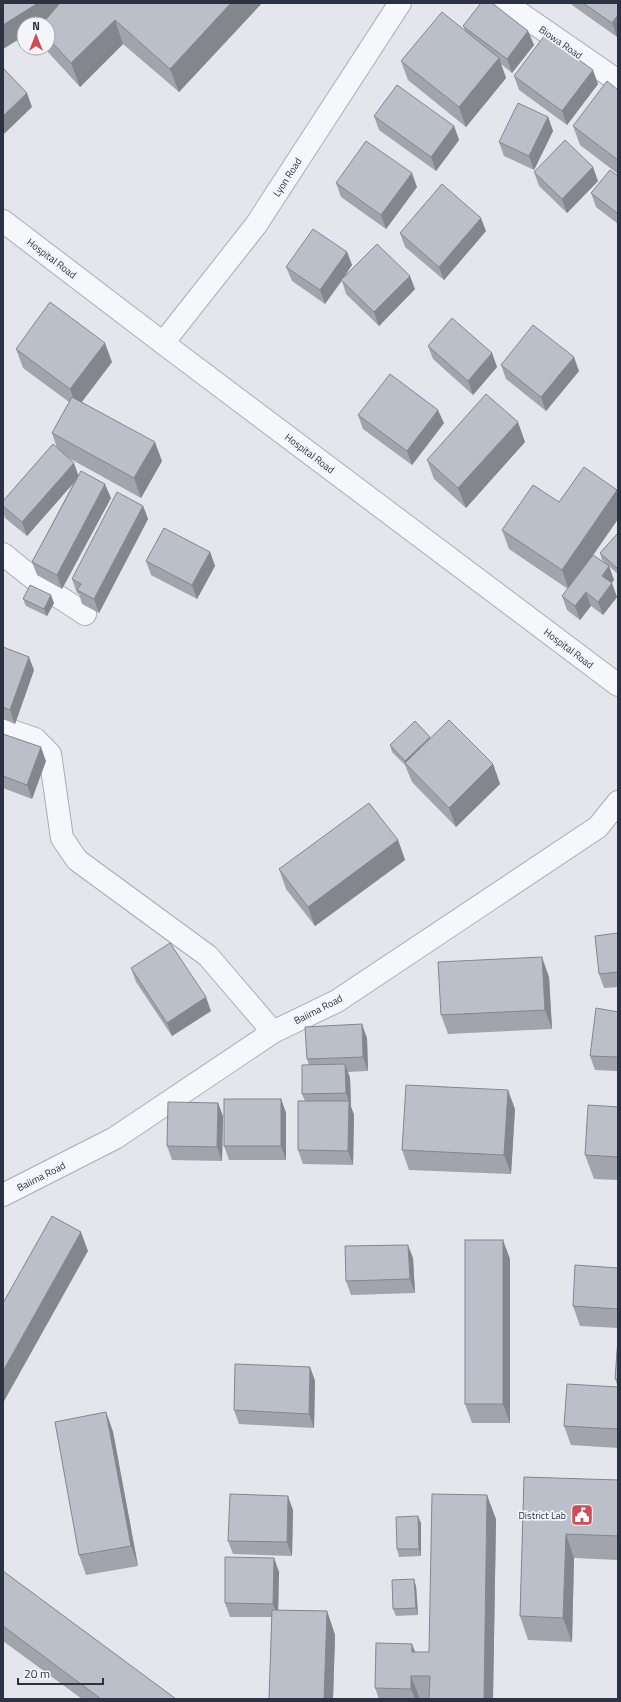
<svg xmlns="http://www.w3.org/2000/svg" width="621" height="1702" font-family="'Titillium Web',sans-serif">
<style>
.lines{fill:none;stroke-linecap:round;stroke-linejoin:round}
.minor-casing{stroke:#a9acb6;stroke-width:24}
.minor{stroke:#f6f7fa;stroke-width:22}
.wall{fill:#a1a4ad}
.shaded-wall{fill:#83868d}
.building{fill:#bbbfc9;stroke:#83868d}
.labels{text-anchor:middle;stroke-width:3.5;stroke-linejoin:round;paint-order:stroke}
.street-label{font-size:10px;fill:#2b3244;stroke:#f3f5f8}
.poi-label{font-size:10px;fill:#2b3244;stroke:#f3f5f8;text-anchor:end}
</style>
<rect width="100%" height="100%" fill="#e4e6eb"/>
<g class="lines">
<g class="minor-casing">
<g id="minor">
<polyline points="505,3 618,81"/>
<polyline points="3,221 163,343 618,685"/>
<polyline points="163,343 256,225 400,3"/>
<polyline points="3,554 44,587 85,614"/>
<polyline points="3,728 35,739 50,754 62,838 77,860 208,956 273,1032"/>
<polyline points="3,1195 115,1138 273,1032 337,1001 598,827 618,802"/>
</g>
</g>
<use href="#minor" class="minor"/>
</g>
<g class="wall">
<polygon points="3,3 262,3 179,92 123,44 80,87 47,51 46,48 48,48 48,24 24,24 24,36 3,49"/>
<polygon points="571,3 618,3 617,37 572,5"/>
<polygon points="463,26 528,31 534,45 512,73 501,64 506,78 466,127 408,80 401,61 465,31"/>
<polygon points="514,76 598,84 567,125 519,90"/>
<polygon points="618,90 618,174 580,145 573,126"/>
<polygon points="374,116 454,126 459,140 436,171 379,130"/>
<polygon points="548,117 553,131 534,170 504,156 499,142"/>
<polygon points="534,172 598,181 567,213 539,186"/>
<polygon points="618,176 618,224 596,207 591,193"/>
<polygon points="336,183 417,187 386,229 341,197"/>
<polygon points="486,231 444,280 405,247 400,233"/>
<polygon points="347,252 352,265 343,279 415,289 379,326 346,294 342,281 325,304 292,281 286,267"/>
<polygon points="428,346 492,353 497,367 473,395 433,359"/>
<polygon points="16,349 112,362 82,402 162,461 141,498 67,457 78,475 111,498 62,589 37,575 32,562 74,482 27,536 5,518 3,511 3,501 57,448 52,433 69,402 23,368"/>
<polygon points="501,365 579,371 546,411 506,379"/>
<polygon points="358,415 444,423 412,465 363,429"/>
<polygon points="525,442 466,508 434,479 427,460"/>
<polygon points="617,490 618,491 618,519 593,555 609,566 614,580 611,583 617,597 603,615 591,606 580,620 567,610 562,596 568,589 509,549 502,530 559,502"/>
<polygon points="143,506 148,519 99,613 82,604 79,594 77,593 72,579"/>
<polygon points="618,533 618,574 602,560 600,553"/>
<polygon points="210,552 215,566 197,599 151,575 146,561"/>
<polygon points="23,599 54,603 47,616 26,606"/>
<polygon points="3,647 34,670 15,724 3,719"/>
<polygon points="3,734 46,761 32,799 3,788"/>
<polygon points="430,738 493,764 500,784 456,827 412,782 405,765 392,752 390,745"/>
<polygon points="398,840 405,860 315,926 286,889 279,869"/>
<polygon points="618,933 618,987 604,988 599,974"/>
<polygon points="131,968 211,1011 172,1036 136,982"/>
<polygon points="549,977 552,1029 448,1034 441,1015"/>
<polygon points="618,1012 618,1071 595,1070 590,1056"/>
<polygon points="367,1038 368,1071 348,1072 350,1078 351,1107 354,1115 353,1165 303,1164 298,1150 305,1101 302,1094 309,1065 307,1059"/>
<polygon points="281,1099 286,1113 286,1160 229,1160 224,1146"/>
<polygon points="218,1103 223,1116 222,1161 172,1160 167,1146"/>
<polygon points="618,1107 618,1180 594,1179 585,1155"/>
<polygon points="515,1109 511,1174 409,1170 402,1150"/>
<polygon points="413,1258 415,1293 351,1295 346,1281"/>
<polygon points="510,1259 510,1423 472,1423 465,1404"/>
<polygon points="618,1268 618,1328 580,1326 573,1306"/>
<polygon points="618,1338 618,1448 571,1445 564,1426 618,1387 615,1379"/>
<polygon points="310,1367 315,1381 314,1428 239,1424 234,1410"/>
<polygon points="106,1412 113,1432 138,1566 86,1575 79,1555"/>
<polygon points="524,1477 618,1480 618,1560 574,1558 572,1642 528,1640 520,1616"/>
<polygon points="293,1510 292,1556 233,1554 228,1541"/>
<polygon points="496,1519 493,1699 379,1699 375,1688 415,1652 429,1652"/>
<polygon points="421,1523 421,1556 399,1557 397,1549"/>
<polygon points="274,1558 279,1572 278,1610 327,1611 335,1635 333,1699 269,1699 272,1617 230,1617 225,1603"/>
<polygon points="3,1571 176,1699 82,1699 3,1641"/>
<polygon points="416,1586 418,1615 396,1616 393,1609"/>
</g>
<g class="shaded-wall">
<polygon points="38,3 76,3 42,24 24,24 24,36 3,49 3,25"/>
<polygon points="231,3 262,3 179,92 170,69"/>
<polygon points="618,15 618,35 617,37 612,23"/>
<polygon points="115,20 123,44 80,87 71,63"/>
<polygon points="528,31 534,45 512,73 507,59"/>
<polygon points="499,58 506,78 466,127 459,107"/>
<polygon points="593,70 598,84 567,125 562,111"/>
<polygon points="27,93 32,107 3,135 3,116"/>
<polygon points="548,117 553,131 534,170 529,156"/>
<polygon points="454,126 459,140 436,171 431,157"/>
<polygon points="593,167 598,181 567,213 562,199"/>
<polygon points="412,173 417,187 386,229 381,215"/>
<polygon points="481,218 486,231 444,280 439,267"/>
<polygon points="347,252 352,265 325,304 320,290"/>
<polygon points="410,276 415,289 379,326 374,312"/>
<polygon points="105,343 112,362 77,408 70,389"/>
<polygon points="492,353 497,367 473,395 468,381"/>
<polygon points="574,357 579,371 546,411 541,397"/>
<polygon points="438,410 444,423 412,465 407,451"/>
<polygon points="518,422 525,442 466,508 458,488"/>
<polygon points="155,442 162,461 141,498 134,478"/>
<polygon points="74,463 79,477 27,536 22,522"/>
<polygon points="105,484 111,498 62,589 57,575"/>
<polygon points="617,490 618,491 618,519 569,590 562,570"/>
<polygon points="143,506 148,519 99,613 94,599"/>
<polygon points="210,552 215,566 197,599 192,585"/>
<polygon points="609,566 614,580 607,590 602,576"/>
<polygon points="612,583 617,597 603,615 598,602"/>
<polygon points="586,592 591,606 580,620 575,606"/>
<polygon points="51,595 54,603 47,616 44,609"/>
<polygon points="29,657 34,670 15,724 10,710"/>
<polygon points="430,737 433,744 407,766 405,761"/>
<polygon points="41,747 46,761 32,799 27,785"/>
<polygon points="493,764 500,784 456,827 449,808"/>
<polygon points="398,840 405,860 315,926 308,907"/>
<polygon points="542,957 549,977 552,1029 545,1010"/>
<polygon points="206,997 211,1011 172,1036 167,1023"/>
<polygon points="362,1024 367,1038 368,1071 363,1057"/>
<polygon points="345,1064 350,1078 351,1107 346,1093"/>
<polygon points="508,1090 515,1109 511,1174 504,1155"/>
<polygon points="281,1099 286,1113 286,1160 281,1146"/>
<polygon points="349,1101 354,1115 353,1165 348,1151"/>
<polygon points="218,1103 223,1116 222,1161 217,1147"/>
<polygon points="81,1232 88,1251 3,1403 3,1371"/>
<polygon points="503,1240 510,1259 510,1423 503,1404"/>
<polygon points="408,1245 413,1258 415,1293 410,1279"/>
<polygon points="310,1367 315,1381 314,1428 309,1414"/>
<polygon points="106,1412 113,1432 138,1566 131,1546"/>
<polygon points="487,1495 496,1519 493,1699 484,1699"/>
<polygon points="288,1496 293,1510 292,1556 287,1542"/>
<polygon points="418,1516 421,1523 421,1556 419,1549"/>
<polygon points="566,1534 574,1558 572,1642 563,1618"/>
<polygon points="274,1558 279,1572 278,1617 273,1604"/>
<polygon points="414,1579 416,1586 418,1615 416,1608"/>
<polygon points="327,1611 335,1635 333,1699 324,1699"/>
<polygon points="412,1644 421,1667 412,1652"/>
<polygon points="411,1676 420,1699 415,1699 411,1689"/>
</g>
<g class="building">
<polygon points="3,3 38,3 3,25"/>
<polygon points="60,3 231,3 170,69 115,20 71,63 48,38 48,24 42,24"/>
<polygon points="481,3 492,3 528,31 507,59 463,26"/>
<polygon points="583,3 618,3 618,15 612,23"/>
<polygon points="442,12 499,58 459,107 401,61"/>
<polygon points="545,35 593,70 562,111 514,76"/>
<polygon points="3,68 27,93 3,116"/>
<polygon points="607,81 618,90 618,160 573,126"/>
<polygon points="397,85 454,126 431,157 374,116"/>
<polygon points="518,103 548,117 529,156 499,142"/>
<polygon points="565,140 593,167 562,199 534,172"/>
<polygon points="366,141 412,173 381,215 336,183"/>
<polygon points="610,170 618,176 618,212 617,213 591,193"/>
<polygon points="442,184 481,218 439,267 400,233"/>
<polygon points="313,229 347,252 320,290 286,267"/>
<polygon points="377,244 410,276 374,312 341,280"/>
<polygon points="50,302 105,343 70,389 16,349"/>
<polygon points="452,318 492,353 468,381 428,346"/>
<polygon points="533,325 574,357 541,397 501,365"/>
<polygon points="390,374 438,410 407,451 358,415"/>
<polygon points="486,394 518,422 458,488 427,460"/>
<polygon points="72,397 155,442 134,478 52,433"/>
<polygon points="53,444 74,463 22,522 3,506 3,501"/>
<polygon points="584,467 617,490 562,570 502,530 533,485 559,502"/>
<polygon points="81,471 105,484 57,575 32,562"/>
<polygon points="117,492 143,506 94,599 77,590 81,584 72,579"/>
<polygon points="164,528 210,552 192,585 146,561"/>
<polygon points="618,533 618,566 617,568 600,553"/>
<polygon points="593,555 609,566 602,576 612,583 598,602 586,592 575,606 562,596"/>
<polygon points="30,585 51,595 44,609 23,599"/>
<polygon points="3,647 29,657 10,710 3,707"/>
<polygon points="449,720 493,764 449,808 405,763"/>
<polygon points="415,721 430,737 405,761 390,745"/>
<polygon points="3,734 41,747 27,785 3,776"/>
<polygon points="369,803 398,840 308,907 279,869"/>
<polygon points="618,933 618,972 599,974 595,936"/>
<polygon points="170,943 206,997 167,1023 131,968"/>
<polygon points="542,957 545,1010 441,1015 438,962"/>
<polygon points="596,1008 618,1012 618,1057 590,1056"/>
<polygon points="362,1024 363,1057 307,1059 305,1027"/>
<polygon points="345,1064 346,1093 302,1094 302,1065"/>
<polygon points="406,1085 508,1090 504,1155 402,1150"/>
<rect x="224" y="1099" width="57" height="47"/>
<polygon points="298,1101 349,1101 348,1151 298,1150"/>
<polygon points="168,1102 218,1103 217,1147 167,1146"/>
<polygon points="588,1105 618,1107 618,1157 585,1155"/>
<polygon points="52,1216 81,1232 3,1371 3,1303"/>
<rect x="465" y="1240" width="38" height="164"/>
<polygon points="408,1245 410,1279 346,1281 345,1246"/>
<polygon points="575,1265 618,1268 618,1309 573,1306"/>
<polygon points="618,1338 618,1379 615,1379"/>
<polygon points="235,1364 310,1367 309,1414 234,1410"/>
<polygon points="567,1384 618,1387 618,1429 564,1426"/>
<polygon points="106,1412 131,1546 79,1555 55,1422"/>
<polygon points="524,1477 618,1480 618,1536 566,1534 563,1618 520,1616"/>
<polygon points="230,1494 288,1496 287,1542 228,1541"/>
<polygon points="432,1494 487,1495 484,1699 429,1699 430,1676 411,1676 411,1689 375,1688 376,1643 412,1644 412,1652 429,1652"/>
<polygon points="418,1516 419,1549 397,1549 396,1517"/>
<polygon points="225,1557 274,1558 273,1604 225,1603"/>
<polygon points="3,1571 176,1699 101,1699 3,1626"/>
<polygon points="414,1579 416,1608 393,1609 392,1580"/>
<polygon points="272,1610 327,1611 324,1699 269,1699"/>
</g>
<defs>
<g id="civic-square" transform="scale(1.15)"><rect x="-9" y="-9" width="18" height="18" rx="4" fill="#cd4c56" stroke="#f3f5f8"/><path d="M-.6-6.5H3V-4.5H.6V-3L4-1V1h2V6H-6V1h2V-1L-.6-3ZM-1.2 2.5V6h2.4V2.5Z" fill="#fff"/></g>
</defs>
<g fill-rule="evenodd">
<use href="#civic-square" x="582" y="1515"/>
</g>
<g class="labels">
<g class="street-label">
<text transform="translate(561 42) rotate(35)" y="4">Biowa Road</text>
<text transform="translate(287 177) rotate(-57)" y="4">Lyon Road</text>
<text transform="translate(52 258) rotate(37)" y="4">Hospital Road</text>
<text transform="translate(310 453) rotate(37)" y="4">Hospital Road</text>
<text transform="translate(569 648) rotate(37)" y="4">Hospital Road</text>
<text transform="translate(318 1009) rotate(-27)" y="4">Baiima Road</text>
<text transform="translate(41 1176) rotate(-27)" y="4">Baiima Road</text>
</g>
<g class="poi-label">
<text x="566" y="1519">District Lab</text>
</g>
</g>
<rect width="621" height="1702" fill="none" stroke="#2b3244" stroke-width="8"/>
<g transform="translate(36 36)"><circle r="19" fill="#f3f5f8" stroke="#a3a7b0"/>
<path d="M0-3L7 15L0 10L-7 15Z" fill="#cd4c56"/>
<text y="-6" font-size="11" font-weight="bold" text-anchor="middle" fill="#2b3244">N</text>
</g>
<path d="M18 1678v6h85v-6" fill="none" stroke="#2b3244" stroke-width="2"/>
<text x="24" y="1678" font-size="12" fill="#2b3244" stroke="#f3f5f8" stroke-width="3" paint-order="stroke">20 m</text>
</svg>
